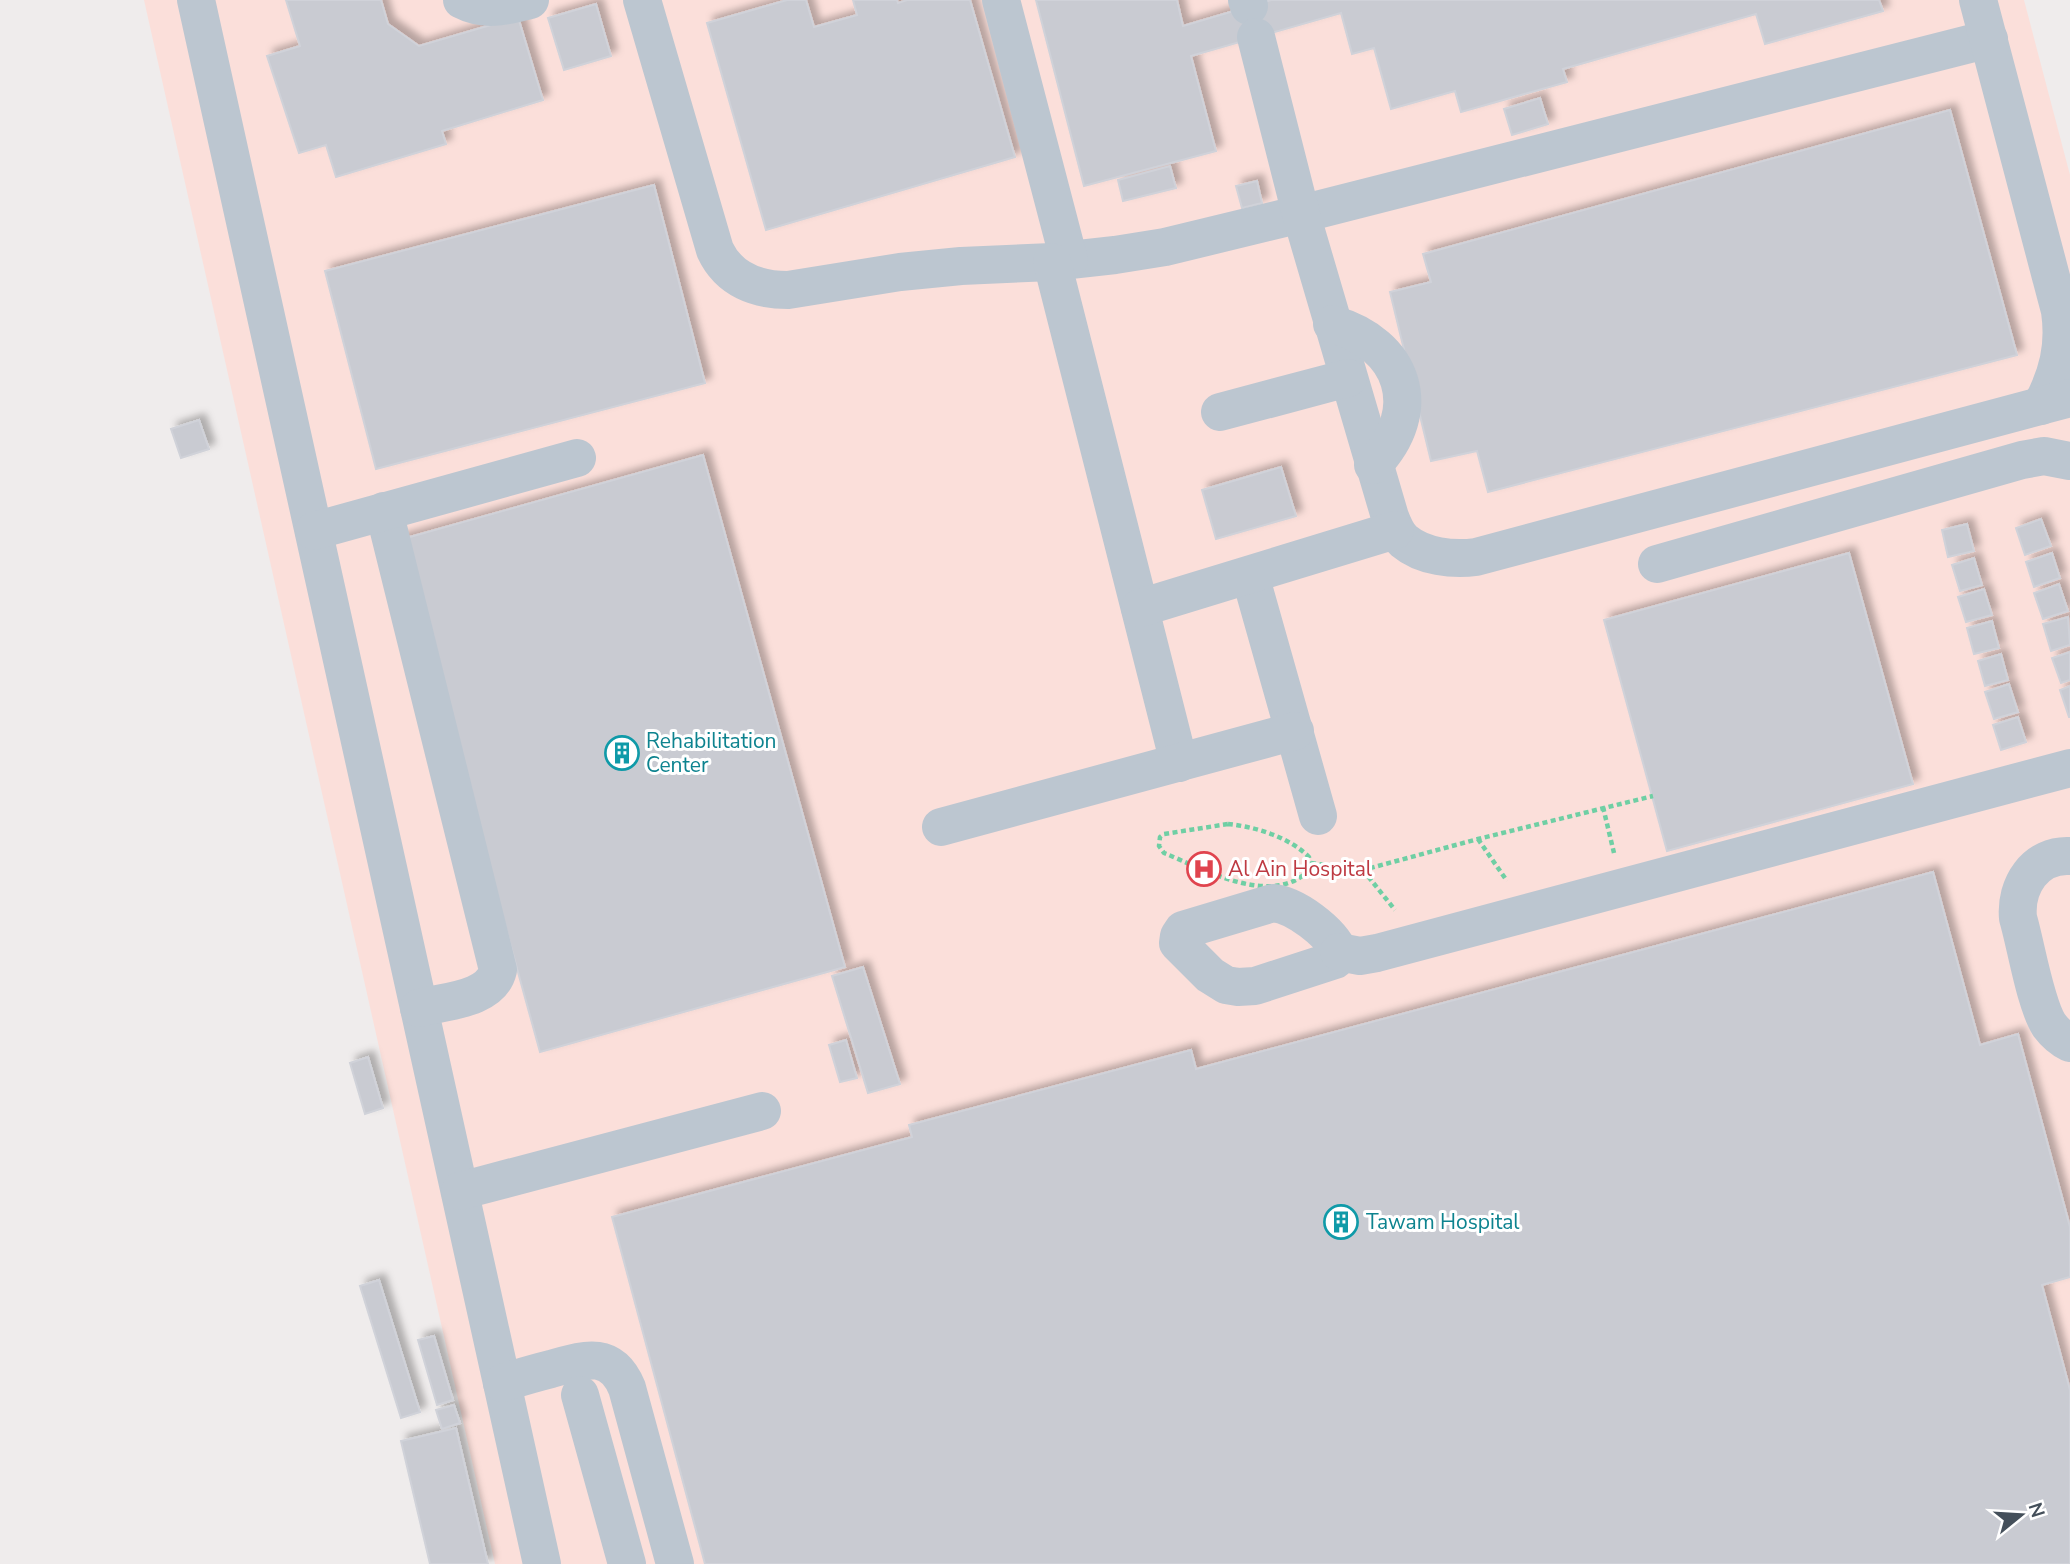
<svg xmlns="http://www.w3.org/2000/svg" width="2070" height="1564" font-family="'Nunito Sans',sans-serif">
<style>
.medical{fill:#fbdfda}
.building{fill:#c9cbd2;stroke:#d0d2d9;stroke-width:2;filter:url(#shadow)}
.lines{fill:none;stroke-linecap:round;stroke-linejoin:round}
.path{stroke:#6fcfa4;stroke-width:4.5;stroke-dasharray:5 3.5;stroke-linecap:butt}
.minor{stroke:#bcc6d0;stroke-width:38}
.labels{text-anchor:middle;stroke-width:6;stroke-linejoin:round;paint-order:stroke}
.culture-label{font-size:21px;fill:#0d838f;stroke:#fff;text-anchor:start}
.health-label{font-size:21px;fill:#be3a42;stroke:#fff;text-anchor:start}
</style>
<defs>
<filter id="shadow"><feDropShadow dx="6" dy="-6" stdDeviation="3.5" flood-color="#0004"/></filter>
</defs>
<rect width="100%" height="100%" fill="#efecec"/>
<polygon class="medical" points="144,0 2024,0 2070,175 2070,1564 495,1564"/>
<g class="building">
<polygon points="286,0 381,0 388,24 419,46 518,17 543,100 442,131 446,144 336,177 326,145 299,153 267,56 300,46"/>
<polygon points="787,0 806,0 814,27 857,15 853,0 897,0 898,3 907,0 970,0 1015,157 766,230 707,23"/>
<polygon points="1036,0 1177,0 1183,26 1271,0 1879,0 1883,11 1765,44 1756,14 1563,69 1567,82 1461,112 1455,91 1391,109 1374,48 1352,54 1341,13 1191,56 1216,151 1084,186"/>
<polygon points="596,4 611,56 564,70 548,18"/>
<polygon points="1540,98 1548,124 1512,135 1504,109"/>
<polygon points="1950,110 2017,355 1488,492 1477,451 1431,461 1390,292 1431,282 1423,254"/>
<polygon points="1170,166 1176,188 1123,201 1118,180"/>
<polygon points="1257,181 1262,203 1242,208 1236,186"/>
<polygon points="654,185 705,383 376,469 325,271"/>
<polygon points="199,420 209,449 181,458 171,429"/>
<polygon points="703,455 845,967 540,1052 399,540"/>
<polygon points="1281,467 1296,516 1216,539 1202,490"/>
<polygon points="2041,519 2051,546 2025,555 2016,528"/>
<polygon points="1967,524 1974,551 1948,557 1942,530"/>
<polygon points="1849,553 1913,784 1667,851 1604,620"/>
<polygon points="2052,553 2060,578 2034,587 2026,562"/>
<polygon points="1974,558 1982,585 1960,591 1952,565"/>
<polygon points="2059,584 2068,611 2043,619 2034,593"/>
<polygon points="1984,589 1992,615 1966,622 1958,597"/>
<polygon points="2068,617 2070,645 2051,651 2043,624"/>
<polygon points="1992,621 1999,648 1974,654 1967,628"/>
<polygon points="2070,652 2070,680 2061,683 2052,658"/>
<polygon points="2001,654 2008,680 1985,686 1978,661"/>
<polygon points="2009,684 2018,712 1994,719 1985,692"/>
<polygon points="2070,686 2070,717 2069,717 2060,690"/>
<polygon points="2018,717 2026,742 2001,750 1993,725"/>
<polygon points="1933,872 1980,1045 2018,1034 2070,1227 2070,1277 2042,1285 2070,1390 2070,1564 705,1564 612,1217 912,1137 909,1125 1191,1050 1196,1069"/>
<polygon points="863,967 900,1084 868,1093 832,976"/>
<polygon points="846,1040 857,1078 840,1082 829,1045"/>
<polygon points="368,1057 383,1108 365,1114 350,1063"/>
<polygon points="379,1280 420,1412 401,1418 360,1286"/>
<polygon points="434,1336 453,1400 437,1405 418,1340"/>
<polygon points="454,1405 460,1423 442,1429 436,1410"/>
<polygon points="456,1428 488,1564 430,1564 401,1441"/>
</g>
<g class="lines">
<g class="path">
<polyline points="1603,807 1614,853"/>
<path d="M1228,824c28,3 61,13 81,33l1,12c-37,40 -106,0 -146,-16l-5,-7 1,-9 4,-3z"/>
<polyline points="1478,839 1507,881"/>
<polyline points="1311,863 1363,870 1478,839 1653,796"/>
<polyline points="1363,870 1395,910"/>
</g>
<g class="minor">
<polyline points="196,0 542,1564"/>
<path d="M462,0c23,12 44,6 68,0"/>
<path d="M642,0l73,250c14,30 42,40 73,40l112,-18 61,-6 91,-4 63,-7 50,-8 136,-33 688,-175"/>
<polyline points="1001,0 1069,260"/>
<polyline points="1247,0 1249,6"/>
<path d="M1978,0l82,311c5,35 -2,64 -19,95"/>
<path d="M1256,37l45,177 89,303c3,8 7,18 14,24 19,16 49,19 72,16l594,-159"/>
<polyline points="1052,262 1179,763"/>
<path d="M1332,324c72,20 94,86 41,141"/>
<polyline points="1220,412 1348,378"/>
<path d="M384,511l114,459c-7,30 -53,31 -79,38"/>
<polyline points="314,531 577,458"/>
<polyline points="1657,564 2022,460 2044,456 2070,461"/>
<polyline points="1250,575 1318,816"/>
<polyline points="1140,608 1395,530"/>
<polyline points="941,827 1295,731"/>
<path d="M2070,856c-35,-2 -55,30 -52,62 8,27 17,85 31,107 6,8 13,14 21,18"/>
<path d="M1273,903c22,2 58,29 66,49l-4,8 -80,26 -17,1 -12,-2 -16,-10 -32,-32 1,-7 4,-6z"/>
<polyline points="1339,952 1360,956 1377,953 2070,768"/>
<polyline points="460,1191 762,1111"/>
<path d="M502,1383c16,-5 33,-10 49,-14 32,-9 60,-20 76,19l48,176"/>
<polyline points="580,1395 627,1564"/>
</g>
</g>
<defs>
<g id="building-ring" transform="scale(1.75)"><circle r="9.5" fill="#fff" stroke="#0f9aa8" stroke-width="1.5"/><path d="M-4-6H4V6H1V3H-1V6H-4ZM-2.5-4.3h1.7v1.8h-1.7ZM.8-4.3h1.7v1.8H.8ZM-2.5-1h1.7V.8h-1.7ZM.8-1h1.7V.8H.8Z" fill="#0f9aa8"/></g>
<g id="hospital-ring" transform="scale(1.75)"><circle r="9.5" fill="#fff" stroke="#e0444e" stroke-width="1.5"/><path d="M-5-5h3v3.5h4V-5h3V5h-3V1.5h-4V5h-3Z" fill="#e0444e"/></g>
</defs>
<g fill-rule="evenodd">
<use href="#building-ring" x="622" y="753"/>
<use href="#hospital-ring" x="1204" y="869"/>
<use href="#building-ring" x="1341" y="1222"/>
</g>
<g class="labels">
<g class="culture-label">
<text x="646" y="748">Rehabilitation<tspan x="646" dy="24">Center</tspan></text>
<text x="1366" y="1229">Tawam Hospital</text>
</g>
<g class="health-label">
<text x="1228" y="876">Al Ain Hospital</text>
</g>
</g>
<g transform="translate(2021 1515) rotate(72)" stroke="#ffffff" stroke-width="5" paint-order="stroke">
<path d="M0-5L12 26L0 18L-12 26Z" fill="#444f5a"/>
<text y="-10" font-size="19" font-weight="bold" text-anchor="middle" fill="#444f5a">N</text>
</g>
</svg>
